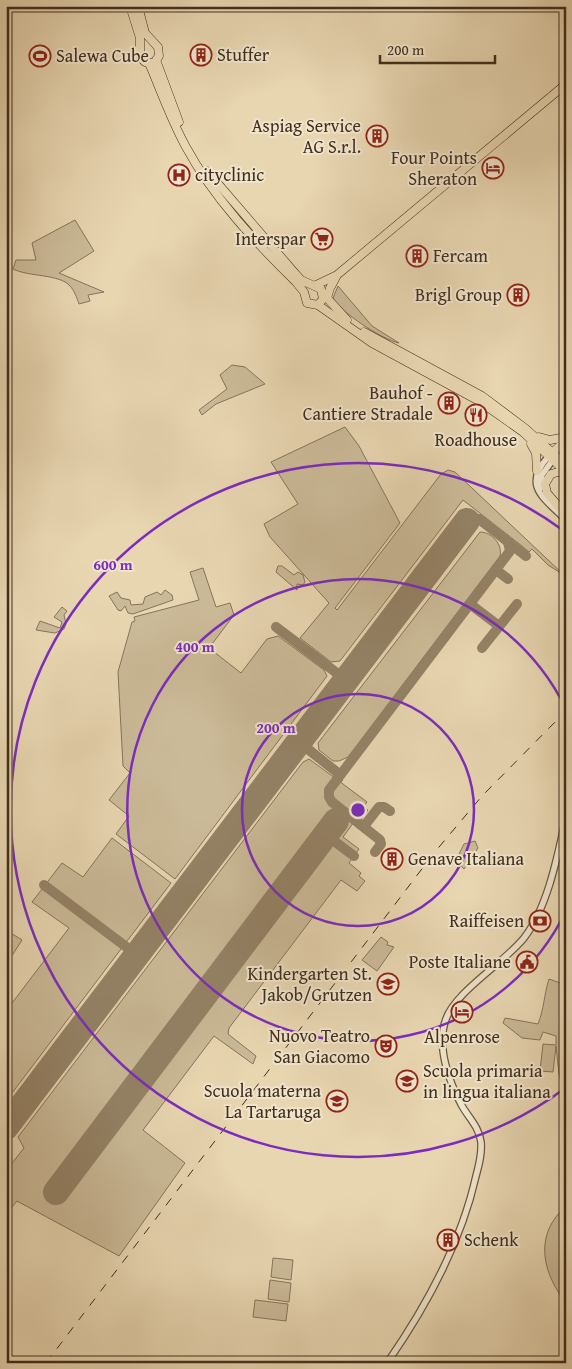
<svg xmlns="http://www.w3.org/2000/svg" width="572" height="1369" font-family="'Gentium Book Plus',serif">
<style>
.green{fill:#cbba98;stroke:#86745a}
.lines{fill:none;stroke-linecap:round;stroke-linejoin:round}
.taxiway{stroke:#948266;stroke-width:10}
.runway{stroke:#948266;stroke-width:26}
.minor-casing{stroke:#6a5941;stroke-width:8}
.major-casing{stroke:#402f1c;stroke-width:9}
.minor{stroke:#f0e4cc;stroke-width:5.5}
.major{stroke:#e8d6b1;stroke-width:8}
.rail{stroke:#402f1c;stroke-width:1;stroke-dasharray:9 9;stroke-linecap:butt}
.ring{fill:none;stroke:#7b2cbf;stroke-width:2.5}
.labels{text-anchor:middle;stroke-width:4;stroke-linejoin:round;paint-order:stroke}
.poi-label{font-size:18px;fill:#402f1c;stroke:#f0e4cc;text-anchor:end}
.centre{fill:#7b2cbf;stroke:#f0e4cc;stroke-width:2.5}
.ring-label{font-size:15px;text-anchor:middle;font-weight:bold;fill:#7b2cbf;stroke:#f0e4cc;stroke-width:4;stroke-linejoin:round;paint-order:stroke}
</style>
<rect width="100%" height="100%" fill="#e8d6b1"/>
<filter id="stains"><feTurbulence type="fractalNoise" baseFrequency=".004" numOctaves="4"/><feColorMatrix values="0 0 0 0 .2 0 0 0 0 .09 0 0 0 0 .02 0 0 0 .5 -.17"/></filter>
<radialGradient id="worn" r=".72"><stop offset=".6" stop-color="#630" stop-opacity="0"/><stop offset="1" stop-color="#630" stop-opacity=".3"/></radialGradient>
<g class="green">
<path d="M75,220l19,31 -35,22 45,19 -16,3 2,6 -11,3c-2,-6 -5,-14 -9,-18 -10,-12 -41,-9 -57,-17l3,-9h20l-4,-17z"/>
<path d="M338,286l34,40 27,17c-16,-3 -59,-31 -66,-45z"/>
<polygon points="232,365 245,367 265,384 216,404 202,415 199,410 227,389 220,375"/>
<polygon points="345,427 359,446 400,523 335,608 337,610 441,474 448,470 455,472 564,575 548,565 532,549 529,552 522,546 463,500 340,661 331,662 300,638 329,603 270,537 264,524 298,504 271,462"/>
<path d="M480,532c11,0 23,12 20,24l-152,201 -9,4h-6l-14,-11 -1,-7z"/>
<polygon points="278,566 282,566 294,575 298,572 303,575 305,582 303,585 297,584 297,590 276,572"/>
<polygon points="203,568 216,607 230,603 234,615 209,648 241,673 267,639 278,636 324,670 327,676 175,879 116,834 129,816 109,800 130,773 123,766 118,672 132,622 135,621 134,617 199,600 190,572"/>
<polygon points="165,590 172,595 173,600 133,614 128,613 125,606 121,611 118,610 109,596 117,592 121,598 130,600 131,605 143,604 145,597 157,592 161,595"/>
<polygon points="62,607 67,611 64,615 66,624 64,629 55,633 36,630 40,621 60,628 62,622 54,617"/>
<polygon points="309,759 335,778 326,790 326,799 354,822 343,837 359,849 349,863 361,873 359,876 365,881 357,891 341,880 229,1028 228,1034 256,1056 253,1064 214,1036 143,1130 185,1163 119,1256 17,1201 6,1214 6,1171 24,1148 18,1137 303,762"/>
<polygon points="339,781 367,802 363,807 368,810 360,821 332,797 332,790"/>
<polygon points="112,838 171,883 6,1101 6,1011 69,928 32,902 62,863 83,877"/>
<polygon points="475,841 478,848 464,869 456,860 464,844"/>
<polygon points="6,930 22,940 6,965"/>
<polygon points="381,937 388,942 387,945 394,947 377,971 362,960"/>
<path d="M549,979l17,6v114l-7,-25 -3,-28 -3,26 -13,-1 3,-27 13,1v-9l-13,-4 -3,8 -18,-2 -19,-15 2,-5 33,6c6,-15 6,-29 11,-45z"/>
<path d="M566,1153v81l-3,10 3,6v53c-22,-28 -32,-64 -5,-92l2,-34 -3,-3z"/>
<polygon points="273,1258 293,1260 291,1280 271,1277"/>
<polygon points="270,1280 291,1283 289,1302 268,1299"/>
<polygon points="255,1300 288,1304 286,1321 253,1317"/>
</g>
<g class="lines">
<g class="taxiway">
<polyline points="467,521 472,518 479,519 526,556"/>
<polyline points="496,570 508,579"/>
<polyline points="470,604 499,626"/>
<polyline points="276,627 346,680"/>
<polyline points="482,648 517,604"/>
<polyline points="306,732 303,739 304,746 338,773 338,779"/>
<polyline points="292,752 299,746 306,748"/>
<polyline points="336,821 343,812"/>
<polyline points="361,825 365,825 379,807 384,807 390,811"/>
<polyline points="326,835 354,856"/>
<polyline points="375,852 381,844 380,840 332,802 329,797 329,790 510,551 508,542"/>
<polyline points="44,885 137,955"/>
</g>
<g class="runway">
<polyline points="6,1127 467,521"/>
<polyline points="56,1192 336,821"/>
</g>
<g class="minor-casing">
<g id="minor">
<path d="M548,457c-26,29 -4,41 18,63"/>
<polyline points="540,489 542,475 552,461"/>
<path d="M387,1363c39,-56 74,-120 89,-187 3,-11 6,-22 5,-34 -2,-15 -12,-24 -19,-36 -13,-24 -26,-60 -16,-87 9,-27 59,-57 78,-81 24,-31 34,-84 42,-121"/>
</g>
</g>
<g class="major-casing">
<g id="major">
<polyline points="130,6 140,38 140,57 145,62 152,63"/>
<polyline points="138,6 145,33 158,47 159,56 156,60 179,122"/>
<path d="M149,63c12,28 22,57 37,84 27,50 69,95 110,135l8,10 3,11 11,2 54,38 107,58 44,31 43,40"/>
<polyline points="207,171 293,271 301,280 321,289 323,299 318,305"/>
<polyline points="336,277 330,288 327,298 347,320"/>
<polyline points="316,285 337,275 566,84"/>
<polyline points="364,332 482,396 526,429 566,465"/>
<polyline points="539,437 550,440 566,437"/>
<polyline points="531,444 536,453 537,471"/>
<polyline points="549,456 566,440"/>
<polyline points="565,474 558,472 551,474 545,484 547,493 566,515"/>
</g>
</g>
<use href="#minor" class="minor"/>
<use href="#major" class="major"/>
<g class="rail">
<polyline points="561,6 566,17"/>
<polyline points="46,1363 434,853 482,796 566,711"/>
</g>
</g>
<g class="ring">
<circle cx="358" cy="810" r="116"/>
<path d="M566 911A231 231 0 1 1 566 709"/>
<path d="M564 1089A347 347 0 1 1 564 531"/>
</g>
<defs>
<g id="building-ring" transform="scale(1.125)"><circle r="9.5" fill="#f0e4cc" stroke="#8f2418" stroke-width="1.5"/><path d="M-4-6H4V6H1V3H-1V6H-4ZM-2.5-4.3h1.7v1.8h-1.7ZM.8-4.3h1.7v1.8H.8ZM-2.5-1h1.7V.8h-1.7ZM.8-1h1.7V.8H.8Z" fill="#8f2418"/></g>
<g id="stadium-ring" transform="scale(1.125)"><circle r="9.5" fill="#f0e4cc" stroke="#8f2418" stroke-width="1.5"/><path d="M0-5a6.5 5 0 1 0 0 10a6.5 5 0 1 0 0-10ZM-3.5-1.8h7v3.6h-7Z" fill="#8f2418"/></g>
<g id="hotel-ring" transform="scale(1.125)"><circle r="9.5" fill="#f0e4cc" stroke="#8f2418" stroke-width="1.5"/><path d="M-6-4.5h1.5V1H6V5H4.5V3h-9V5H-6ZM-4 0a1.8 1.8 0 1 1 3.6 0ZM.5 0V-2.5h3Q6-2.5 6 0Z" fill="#8f2418"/></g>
<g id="hospital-ring" transform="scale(1.125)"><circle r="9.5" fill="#f0e4cc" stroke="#8f2418" stroke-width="1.5"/><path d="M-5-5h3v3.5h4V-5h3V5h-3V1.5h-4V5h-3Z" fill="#8f2418"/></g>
<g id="supermarket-ring" transform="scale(1.125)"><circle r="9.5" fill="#f0e4cc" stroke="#8f2418" stroke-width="1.5"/><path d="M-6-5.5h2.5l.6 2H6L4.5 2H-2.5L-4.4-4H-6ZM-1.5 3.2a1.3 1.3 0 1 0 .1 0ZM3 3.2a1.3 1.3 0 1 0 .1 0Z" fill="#8f2418"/></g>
<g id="restaurant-ring" transform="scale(1.125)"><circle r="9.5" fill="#f0e4cc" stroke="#8f2418" stroke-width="1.5"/><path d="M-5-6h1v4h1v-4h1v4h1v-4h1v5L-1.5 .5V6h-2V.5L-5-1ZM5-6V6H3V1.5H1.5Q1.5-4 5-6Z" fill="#8f2418"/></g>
<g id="bank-ring" transform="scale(1.125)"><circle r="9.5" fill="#f0e4cc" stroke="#8f2418" stroke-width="1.5"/><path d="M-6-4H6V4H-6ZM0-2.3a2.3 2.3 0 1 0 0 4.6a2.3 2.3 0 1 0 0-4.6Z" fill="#8f2418"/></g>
<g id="civic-ring" transform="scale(1.125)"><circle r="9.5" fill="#f0e4cc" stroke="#8f2418" stroke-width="1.5"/><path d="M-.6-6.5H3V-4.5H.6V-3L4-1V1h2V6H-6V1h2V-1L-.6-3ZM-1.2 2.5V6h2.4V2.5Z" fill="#8f2418"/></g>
<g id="school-ring" transform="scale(1.125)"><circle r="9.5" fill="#f0e4cc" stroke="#8f2418" stroke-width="1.5"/><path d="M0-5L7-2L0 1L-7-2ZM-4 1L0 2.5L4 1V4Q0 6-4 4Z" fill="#8f2418"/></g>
<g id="theatre-ring" transform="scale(1.125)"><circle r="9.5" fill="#f0e4cc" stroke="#8f2418" stroke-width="1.5"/><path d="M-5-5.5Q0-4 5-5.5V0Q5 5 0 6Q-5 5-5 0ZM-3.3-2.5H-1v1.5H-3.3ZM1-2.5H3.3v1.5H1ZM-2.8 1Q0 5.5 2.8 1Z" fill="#8f2418"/></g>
</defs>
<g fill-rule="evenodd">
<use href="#building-ring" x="201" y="55"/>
<use href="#stadium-ring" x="40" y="56"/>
<use href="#building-ring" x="377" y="136"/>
<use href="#hotel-ring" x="493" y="168"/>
<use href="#hospital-ring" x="179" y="175"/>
<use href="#supermarket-ring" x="322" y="239"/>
<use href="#building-ring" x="417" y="256"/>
<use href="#building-ring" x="518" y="295"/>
<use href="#building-ring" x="449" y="403"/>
<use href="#restaurant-ring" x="476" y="415"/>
<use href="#building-ring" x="392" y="859"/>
<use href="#bank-ring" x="540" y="921"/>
<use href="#civic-ring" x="527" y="962"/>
<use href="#school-ring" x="388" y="984"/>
<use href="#hotel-ring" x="462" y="1012"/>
<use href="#theatre-ring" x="386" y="1046"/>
<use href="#school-ring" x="407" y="1081"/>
<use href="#school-ring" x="337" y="1101"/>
<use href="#building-ring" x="448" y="1240"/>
</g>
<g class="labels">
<g class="poi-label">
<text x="217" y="61" text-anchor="start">Stuffer</text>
<text x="56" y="62" text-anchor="start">Salewa Cube</text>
<text x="361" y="132">Aspiag Service<tspan x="361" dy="21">AG S.r.l.</tspan></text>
<text x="477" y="164">Four Points<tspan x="477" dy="21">Sheraton</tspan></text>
<text x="195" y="181" text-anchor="start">cityclinic</text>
<text x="306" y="245">Interspar</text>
<text x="433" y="262" text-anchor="start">Fercam</text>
<text x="502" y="301">Brigl Group</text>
<text x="433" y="399">Bauhof -<tspan x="433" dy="21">Cantiere Stradale</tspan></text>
<text x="476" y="446" text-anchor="middle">Roadhouse</text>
<text x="408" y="865" text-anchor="start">Genave Italiana</text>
<text x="524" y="927">Raiffeisen</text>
<text x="511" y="968">Poste Italiane</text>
<text x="372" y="980">Kindergarten St.<tspan x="372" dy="21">Jakob/Grutzen</tspan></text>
<text x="370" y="1042">Nuovo Teatro<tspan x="370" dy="21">San Giacomo</tspan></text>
<text x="462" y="1043" text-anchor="middle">Alpenrose</text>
<text x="423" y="1077" text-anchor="start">Scuola primaria<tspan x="423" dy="21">in lingua italiana</tspan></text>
<text x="321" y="1097">Scuola materna<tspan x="321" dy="21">La Tartaruga</tspan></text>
<text x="464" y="1246" text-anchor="start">Schenk</text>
</g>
</g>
<circle cx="358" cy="810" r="8" class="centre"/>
<g class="ring-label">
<text x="113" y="570">600 m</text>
<text x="195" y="652">400 m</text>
<text x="276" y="733">200 m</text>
</g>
<rect width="572" height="1369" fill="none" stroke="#e8d6b1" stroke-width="25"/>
<rect x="8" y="8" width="557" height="1354" fill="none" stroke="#402f1c" stroke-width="2.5"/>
<rect x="12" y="12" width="547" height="1344" fill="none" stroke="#402f1c"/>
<path d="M380 55v8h115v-8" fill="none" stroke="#402f1c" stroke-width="2.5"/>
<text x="387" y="55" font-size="15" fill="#402f1c" stroke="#f0e4cc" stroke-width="4" paint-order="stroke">200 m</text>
<rect width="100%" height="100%" filter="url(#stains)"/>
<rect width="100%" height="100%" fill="url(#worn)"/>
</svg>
